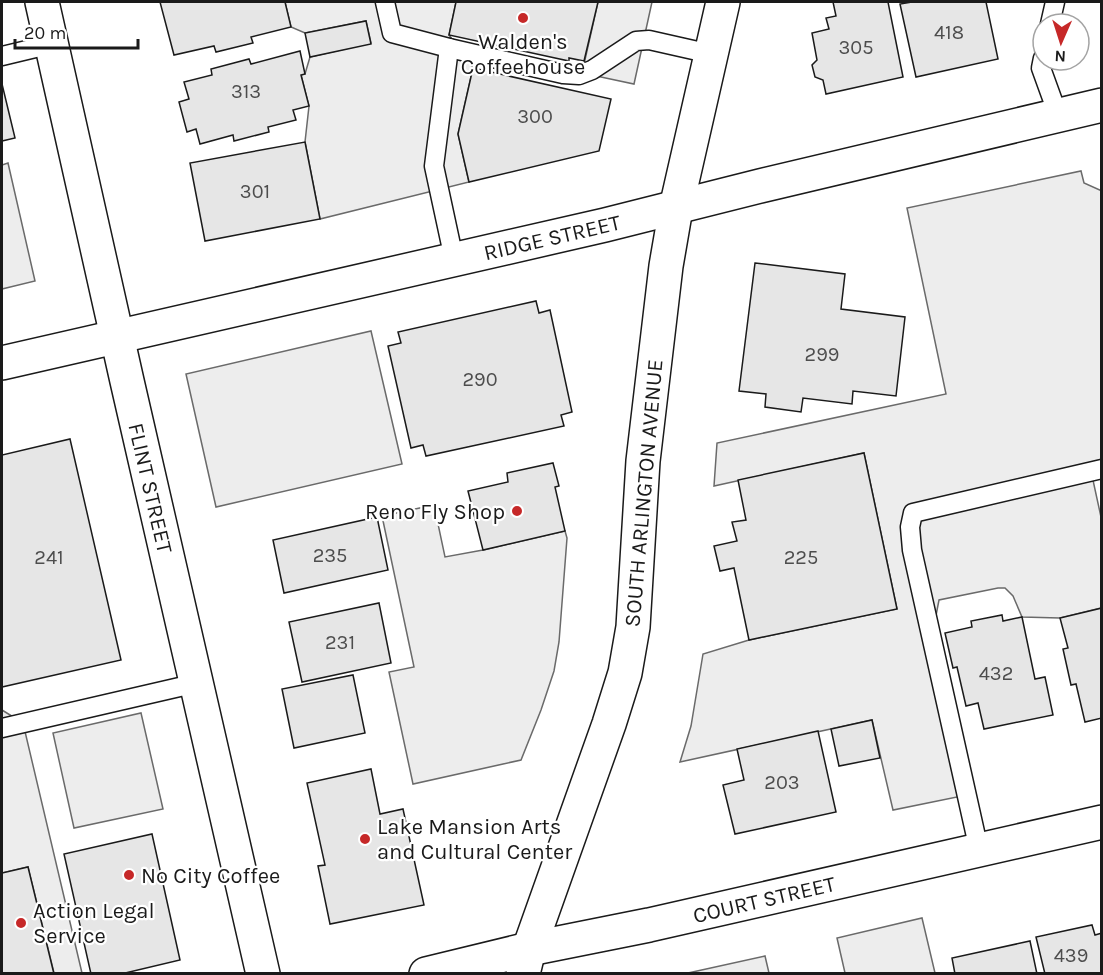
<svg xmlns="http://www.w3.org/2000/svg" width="1103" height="975" font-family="Karla,sans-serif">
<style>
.built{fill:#ededed;stroke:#6a6a6a;stroke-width:1.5}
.building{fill:#e6e6e6;stroke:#1a1a1a;stroke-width:1.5}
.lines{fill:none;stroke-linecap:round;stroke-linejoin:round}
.service-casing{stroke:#1a1a1a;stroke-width:21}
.minor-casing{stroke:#1a1a1a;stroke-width:36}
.tertiary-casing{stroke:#1a1a1a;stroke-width:36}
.secondary-casing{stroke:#1a1a1a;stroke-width:36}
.service{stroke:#fff;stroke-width:18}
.minor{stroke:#fff;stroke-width:33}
.tertiary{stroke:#fff;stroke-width:33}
.secondary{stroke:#fff;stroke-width:33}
.poi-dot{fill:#c62828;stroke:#fff;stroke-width:2}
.labels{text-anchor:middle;stroke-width:4.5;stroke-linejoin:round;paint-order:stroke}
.number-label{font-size:20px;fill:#4d4d4d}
.poi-label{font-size:22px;fill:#1a1a1a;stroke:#fff;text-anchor:start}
.street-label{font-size:22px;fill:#1a1a1a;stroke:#fff}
</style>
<rect width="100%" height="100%" fill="#fff"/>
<g class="built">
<polygon points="285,2 456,2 449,35 473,68 458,134 469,182 320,219 305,142 309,106 301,75 305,74 310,57 371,43 366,21 305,33 291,27"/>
<polygon points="598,2 652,2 634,84 582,73"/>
<polygon points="8,163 35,281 2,289 2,165"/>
<polygon points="1081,171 1084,183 1102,191 1102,469 1091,471 1101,517 1101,608 1060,618 1022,617 1013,596 1005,588 998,588 939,600 932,636 967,795 893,810 872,720 680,762 691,726 703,654 749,640 897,609 864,453 714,486 717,443 946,394 907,208"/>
<polygon points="371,331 402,464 216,507 186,374"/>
<polygon points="434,505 445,557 483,550 565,531 567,538 559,642 554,671 541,710 521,760 413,784 389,672 414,667 382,516"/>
<polygon points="2,710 23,723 82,973 54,973 28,867 2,873"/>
<polygon points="141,713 163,809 74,828 53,733"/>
<polygon points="922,918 935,973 845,973 837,938"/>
<polygon points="765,956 769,973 688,973"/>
</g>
<g class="building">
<polygon points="160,2 285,2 291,27 251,37 253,43 216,52 214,46 174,55"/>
<polygon points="456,2 598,2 584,61 569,58 569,61 449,35"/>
<polygon points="833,2 888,2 903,77 826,94 823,80 815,77 812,65 817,60 812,33 829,29 826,18 836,16"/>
<polygon points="912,2 986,2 998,59 916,77 900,4"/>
<polygon points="366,21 371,44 310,57 305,33"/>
<polygon points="300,51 305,74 301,75 309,106 293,110 296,120 268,127 269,132 234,141 233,135 200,144 196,129 187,132 179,102 189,99 184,82 212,75 211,69 249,59 251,64"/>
<polygon points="473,68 611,99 599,151 469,182 458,134"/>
<polygon points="2,84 15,138 2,141"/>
<polygon points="305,142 320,219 205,241 190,163"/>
<polygon points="755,263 845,274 841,309 905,317 896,396 853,391 852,404 803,398 801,412 765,407 766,394 739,391"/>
<polygon points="536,301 539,313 550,310 572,412 561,415 564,426 426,456 423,445 411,448 388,346 401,343 398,332"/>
<polygon points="70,439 121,660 2,687 2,455"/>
<polygon points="864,453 897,609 749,640 734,568 720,571 714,546 737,541 732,522 746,520 738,480"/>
<polygon points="553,463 559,486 555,487 565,531 483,550 468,491 508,482 507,473"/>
<polygon points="377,517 388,570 284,593 273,540"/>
<polygon points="379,603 391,663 302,682 289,622"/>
<polygon points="1102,608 1102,718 1085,722 1076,684 1071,685 1063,649 1068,648 1060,618"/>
<polygon points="1002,615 1003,621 1022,617 1035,679 1045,677 1053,715 984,729 978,703 966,706 957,667 953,668 945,633 972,627 971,621"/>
<polygon points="353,675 365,733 294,748 282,689"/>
<polygon points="872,720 880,758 839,766 831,729"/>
<polygon points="818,731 836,812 735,834 723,785 744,780 737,749"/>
<polygon points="371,769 380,814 403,809 424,905 330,924 318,866 325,865 307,783"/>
<polygon points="152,834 180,960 121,974 91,974 64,854"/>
<polygon points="28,867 54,974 2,974 2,873"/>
<polygon points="1092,925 1095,935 1102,933 1102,974 1045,974 1036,937"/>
<polygon points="1030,941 1037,974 955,974 952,958"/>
</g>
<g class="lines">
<g class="service-casing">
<g id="service">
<polyline points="385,2 392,33 449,48 434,166 454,259"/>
<polyline points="1050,24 1055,2"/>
<polyline points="449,48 563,74 579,75 592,70 636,41 649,40 711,54"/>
<polyline points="2,56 52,44"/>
<polyline points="1043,58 1041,68 1058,115"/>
<polyline points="2,728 197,683"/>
<polyline points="979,850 912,550 910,527 913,513 1102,469"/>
</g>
</g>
<g class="minor-casing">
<g id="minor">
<polyline points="42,2 127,381 263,974"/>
<polyline points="2,363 605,225 760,186 1102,105"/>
<polyline points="529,949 649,925 1102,822"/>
</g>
</g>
<g class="tertiary-casing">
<polyline id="tertiary" points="426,974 529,949"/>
</g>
<g class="secondary-casing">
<polyline id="secondary" points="523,974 529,949 609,724 625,673 633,627 643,461 666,266 676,208 723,2"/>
</g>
<use href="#service" class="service"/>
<use href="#minor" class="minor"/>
<use href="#tertiary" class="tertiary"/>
<use href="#secondary" class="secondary"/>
</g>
<g class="poi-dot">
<circle cx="523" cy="18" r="6"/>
<circle cx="517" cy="511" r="6"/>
<circle cx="365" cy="839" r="6"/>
<circle cx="129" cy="875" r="6"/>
<circle cx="21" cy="923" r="6"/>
</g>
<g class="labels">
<g class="number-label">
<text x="949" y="39">418</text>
<text x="856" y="54">305</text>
<text x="246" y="98">313</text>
<text x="535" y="123">300</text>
<text x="255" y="198">301</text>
<text x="822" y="361">299</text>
<text x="480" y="386">290</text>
<text x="330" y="562">235</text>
<text x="49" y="564">241</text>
<text x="801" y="564">225</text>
<text x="340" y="649">231</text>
<text x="996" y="680">432</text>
<text x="782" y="789">203</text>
<text x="1071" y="962">439</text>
</g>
<g class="poi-label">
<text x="523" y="49" text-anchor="middle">Walden's<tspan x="523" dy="25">Coffeehouse</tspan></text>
<text x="505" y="519" text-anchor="end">Reno Fly Shop</text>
<text x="377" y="834">Lake Mansion Arts<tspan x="377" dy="25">and Cultural Center</tspan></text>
<text x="141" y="883">No City Coffee</text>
<text x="33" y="918">Action Legal<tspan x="33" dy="25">Service</tspan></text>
</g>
<g class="street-label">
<text transform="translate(552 237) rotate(-13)" y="8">RIDGE STREET</text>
<text transform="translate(151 488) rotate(77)" y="8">FLINT STREET</text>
<text transform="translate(643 493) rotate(-85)" y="8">SOUTH ARLINGTON AVENUE</text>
<text transform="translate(764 899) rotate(-13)" y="8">COURT STREET</text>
</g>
</g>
<rect width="1103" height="975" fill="none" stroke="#1a1a1a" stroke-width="6"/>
<g transform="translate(1061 42) rotate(183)"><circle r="28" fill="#ffffff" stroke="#a3a3a3" stroke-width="1.5"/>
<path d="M0-4.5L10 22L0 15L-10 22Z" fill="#c62828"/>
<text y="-9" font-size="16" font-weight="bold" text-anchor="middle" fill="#1a1a1a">N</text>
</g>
<path d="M15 39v9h123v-9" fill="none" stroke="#1a1a1a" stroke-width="3"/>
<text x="24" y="39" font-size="18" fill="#1a1a1a" stroke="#ffffff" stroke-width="4.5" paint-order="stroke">20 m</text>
</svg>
